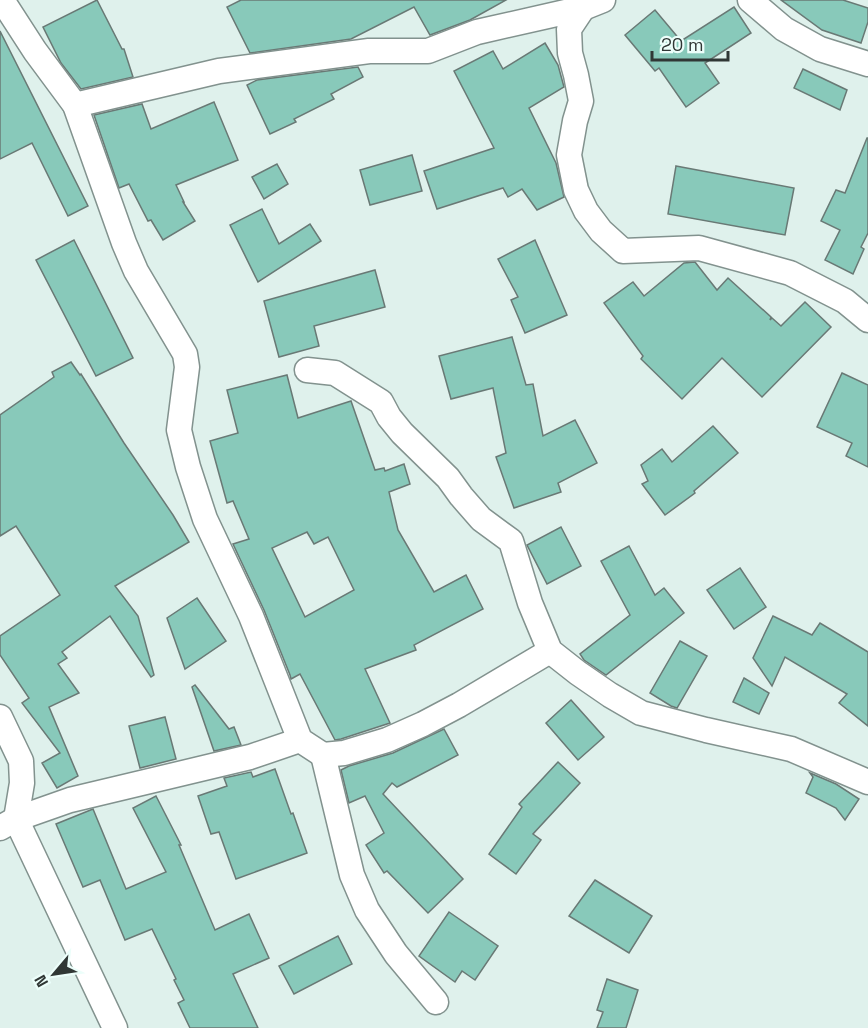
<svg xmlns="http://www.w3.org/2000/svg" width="868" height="1028" font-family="'Space Grotesk',sans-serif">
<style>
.building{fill:#88c9ba;stroke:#697975;stroke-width:1.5;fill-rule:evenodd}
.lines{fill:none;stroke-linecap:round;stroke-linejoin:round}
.minor-casing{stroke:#82928e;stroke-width:27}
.minor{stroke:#fff;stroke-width:24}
</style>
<rect width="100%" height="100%" fill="#dff1ec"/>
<g class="building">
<polygon points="97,0 122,49 124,49 133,77 81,89 61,63 43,27"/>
<polygon points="241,0 506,0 470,20 430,35 414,7 351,39 250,53 227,7"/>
<polygon points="781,0 843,0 868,8 868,22 861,43 822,30"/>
<polygon points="734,7 751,33 705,63 719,83 686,107 659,68 655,71 625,35 655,10 681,41"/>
<polygon points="0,31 88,206 68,216 32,143 0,159"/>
<polygon points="545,43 558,65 564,87 529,108 556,163 564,197 537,210 522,189 508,197 503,188 437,209 424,171 494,148 454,71 493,51 503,69"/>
<polygon points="358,67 363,77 331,94 334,99 294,119 296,122 270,134 247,85 257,80"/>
<polygon points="803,69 847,90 840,110 794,88"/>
<polygon points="214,102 238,160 176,185 184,202 183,202 195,221 163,240 151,220 148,221 129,184 119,188 94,115 142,104 151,129"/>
<polygon points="867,138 868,138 868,233 861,247 864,249 853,274 825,260 840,230 821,221 836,190 845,193"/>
<polygon points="412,155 422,191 370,205 360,170"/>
<polygon points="277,164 288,184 264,199 252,177"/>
<polygon points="676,166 794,188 785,235 668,214"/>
<polygon points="262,209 279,244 310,224 321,241 258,282 230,225"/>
<polygon points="74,240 133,358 96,376 36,260"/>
<polygon points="535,240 567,315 525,333 511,300 518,297 498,259"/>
<polygon points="695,262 717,290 728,278 771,317 770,320 772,318 781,326 805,302 831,327 762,397 722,358 682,399 641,359 643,356 604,303 633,282 644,296 684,263"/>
<polygon points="375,270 385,307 314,326 319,346 279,357 264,301"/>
<polygon points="512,337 526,385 533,384 543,436 575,420 597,463 558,483 561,492 514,508 496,457 506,453 493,388 451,399 439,356"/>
<polygon points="71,362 80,375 81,374 124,443 173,515 189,542 115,586 138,616 154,675 151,677 110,616 62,652 67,658 58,664 79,693 49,707 78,776 57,788 42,763 60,753 22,703 29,698 0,655 0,636 60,595 16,526 0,536 0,415 54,377 52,372"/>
<polygon points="842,373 868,385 868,467 846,456 852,443 817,427"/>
<path d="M287,375l11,43 53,-17 24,69 9,-2 1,3 19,-7 6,20 -21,8 9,38 36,62 32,-17 17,34 -69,36 2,5 -51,19 25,54 -49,16 -6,1 -35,-66 -9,5 -1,-4 -26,-65 -31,-66 16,-5 -16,-38 -6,2 -17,-62 28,-8 -11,-43zM307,532l7,12 14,-7 26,53 -49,27 -33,-69z"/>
<polygon points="713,426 738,453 694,491 695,493 665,515 642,484 648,481 641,465 662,449 672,462"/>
<polygon points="561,527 581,566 547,584 527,545"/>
<polygon points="629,546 655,595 664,588 684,613 606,675 584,660 580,654 630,615 601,561"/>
<polygon points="740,568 766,607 734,629 707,590"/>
<polygon points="197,598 226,641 185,669 167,618"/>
<polygon points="773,616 812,635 820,623 868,652 868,726 839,703 847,694 785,657 772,686 753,658"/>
<polygon points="680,641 707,656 677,708 671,706 650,693"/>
<polygon points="744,678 769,693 759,714 733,702"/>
<polygon points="195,685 229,729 234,727 241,745 214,751 192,687"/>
<polygon points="571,700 604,737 578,760 546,723"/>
<polygon points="165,717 176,759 140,768 129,726"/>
<polygon points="444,729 458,755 397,787 392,783 383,794 463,879 428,913 387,871 384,873 366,845 384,833 365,796 349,803 341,770 349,766 393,753"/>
<polygon points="558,762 580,783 533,834 541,840 516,874 489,854 522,807 519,804"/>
<polygon points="275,769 291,814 293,813 307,853 236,879 219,832 211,834 198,796 227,786 224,778 251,772 253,777"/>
<polygon points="810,773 836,784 859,799 845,820 836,808 806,793 813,777"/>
<polygon points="156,796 181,845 179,845 215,930 249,914 269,958 233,974 258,1028 190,1028 178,1003 184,1000 174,980 176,979 152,929 125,940 100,880 83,887 56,824 93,809 126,889 166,872 133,808"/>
<polygon points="595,880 652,916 629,953 569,916"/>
<polygon points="449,912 498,946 475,980 462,971 455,982 419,956"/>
<polygon points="338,936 352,964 294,994 279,966"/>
<polygon points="607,979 638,990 626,1028 597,1028 603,1012 597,1010"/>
</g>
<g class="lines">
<g class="minor-casing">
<g id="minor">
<polyline points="2,0 35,51 75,105 124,243 136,271 185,354 187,367 179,430 188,467 205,519 251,616 300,740 323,755 344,753 387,740 423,724 459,705 550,651"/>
<polyline points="750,0 784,29 820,49 868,64"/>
<polyline points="583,8 569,29 570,53 576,75 581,101 575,121 569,155 576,190 586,211 601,231 623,251 699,248 790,273 845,301 868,320"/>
<polyline points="75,105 219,71 369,51 428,51 477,32 583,8 603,0"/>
<polyline points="307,370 335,373 381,402 389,417 402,433 448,478 461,496 481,519 511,541 530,603 550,651 578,673 610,695 641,713 706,730 791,749 868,782"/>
<polyline points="0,717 21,761 22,783 16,819 115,1028"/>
<polyline points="323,755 352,875 367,910 396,954 436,1002"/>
<polyline points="0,828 16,819 70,800 250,757 300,740"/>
</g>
</g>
<use href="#minor" class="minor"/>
</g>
<g transform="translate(54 974) rotate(241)" stroke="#ecfefa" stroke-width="4.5" paint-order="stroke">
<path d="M0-4.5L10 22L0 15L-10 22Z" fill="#303735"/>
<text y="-9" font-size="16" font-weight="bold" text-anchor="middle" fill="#303735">N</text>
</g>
<path d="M652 51v9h76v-9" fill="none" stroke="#303735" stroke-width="3"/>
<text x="661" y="51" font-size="18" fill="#303735" stroke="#ecfefa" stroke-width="4.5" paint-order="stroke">20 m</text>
</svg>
